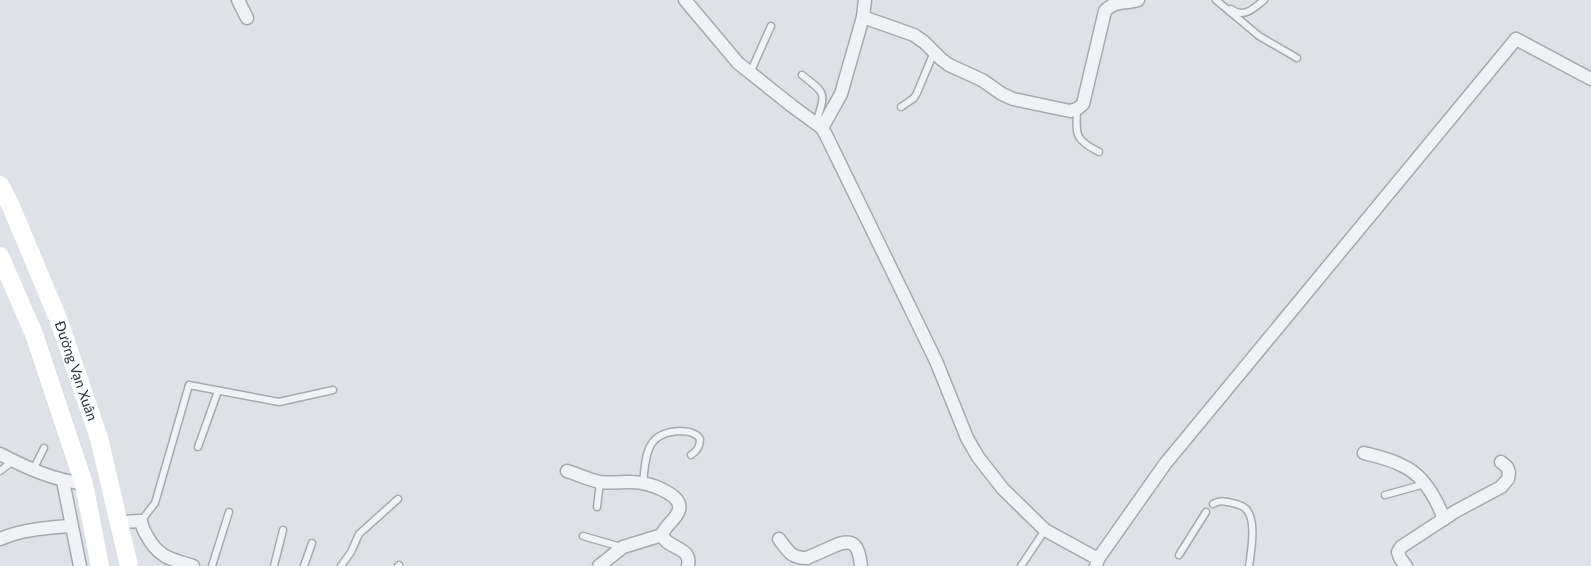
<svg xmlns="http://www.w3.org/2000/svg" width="1591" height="566" font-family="Lato,sans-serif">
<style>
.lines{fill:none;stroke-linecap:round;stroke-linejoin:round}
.service-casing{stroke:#a4aaaf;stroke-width:9}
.minor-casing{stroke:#a4aaaf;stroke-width:15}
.service{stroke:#f0f2f5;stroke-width:6}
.minor{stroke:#f0f2f5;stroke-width:12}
.secondary{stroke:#fff;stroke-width:18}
.labels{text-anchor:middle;stroke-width:5;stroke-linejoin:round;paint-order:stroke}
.street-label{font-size:14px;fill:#28323b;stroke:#edf1f4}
</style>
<rect width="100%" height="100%" fill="#dee2e6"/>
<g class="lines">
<g class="service-casing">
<g id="service">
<polyline points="1216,0 1259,36 1297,58"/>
<path d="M1231,9c13,10 23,-1 33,-9"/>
<polyline points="750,73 771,26"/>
<path d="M802,75c26,20 23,18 14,48"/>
<polyline points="901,107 914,98 917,93 934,52"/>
<path d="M1077,109c-1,26 -3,30 22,43"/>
<polyline points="198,447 218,391"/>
<polyline points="33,470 44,448"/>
<polyline points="0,471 13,461"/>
<path d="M643,483c3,-27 2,-50 36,-52 8,0 17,1 21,8 0,8 -3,12 -9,16"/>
<polyline points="1385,495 1425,484"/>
<path d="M1213,504c7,-4 11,-3 19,-1 5,1 10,2 14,6 11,11 5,43 3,57"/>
<polyline points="597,507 600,482"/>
<polyline points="141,521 155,503 189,385 279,402 333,390"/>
<polyline points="583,536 621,547"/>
<polyline points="1179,555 1206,512"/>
<polyline points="212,566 229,512"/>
<polyline points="274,566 283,530"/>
<polyline points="304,566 312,543"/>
<polyline points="341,566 351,552 359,534 398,499"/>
<polyline points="398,566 399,565"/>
<polyline points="1021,566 1045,530"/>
</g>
</g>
<g class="minor-casing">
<g id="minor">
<polyline points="238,0 247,18"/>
<polyline points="685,0 738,63 792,106 822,128 826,135 936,361 967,438 978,457 1003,489 1045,530 1098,559"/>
<path d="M863,17l51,18 10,7 17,17 8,6 33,15 20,14 11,5 57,12 7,-2 6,-5 22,-93c10,-11 20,-7 33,-11"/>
<polyline points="822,128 841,94 863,17 865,0"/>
<path d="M1364,453c12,3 26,6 37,12 22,9 35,33 43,54"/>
<path d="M0,454c29,15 51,25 84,30"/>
<path d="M567,471c10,3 22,9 33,11 13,2 28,-2 42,1 11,2 41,12 37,27 -3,10 -14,15 -17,25 6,15 30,11 26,31"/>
<polyline points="63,481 80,566"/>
<path d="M119,522l22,-1c1,6 3,10 6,15 12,22 24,23 46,30"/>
<path d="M0,539c23,-10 47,-11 71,-13"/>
<path d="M779,539c9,12 12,19 28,19 9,-4 18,-8 27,-12 20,-9 25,0 27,20"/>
<polyline points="599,566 623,547 662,535"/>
<polyline points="1096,566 1098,559 1165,464 1516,39 1591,79"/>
<polyline points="1406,566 1400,558 1398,552 1401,547 1456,511 1501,487 1508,479 1509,472 1507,467 1501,462"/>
</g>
</g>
<use href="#service" class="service"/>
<use href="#minor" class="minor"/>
<g class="secondary">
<path id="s1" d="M0,185l10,19 49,117 40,117 30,128"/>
<polyline points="0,256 34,334 84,484 100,566"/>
</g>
</g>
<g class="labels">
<g class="street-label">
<text dy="5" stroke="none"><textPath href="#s1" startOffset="201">Đường Vạn Xuân</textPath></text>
</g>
</g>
</svg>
